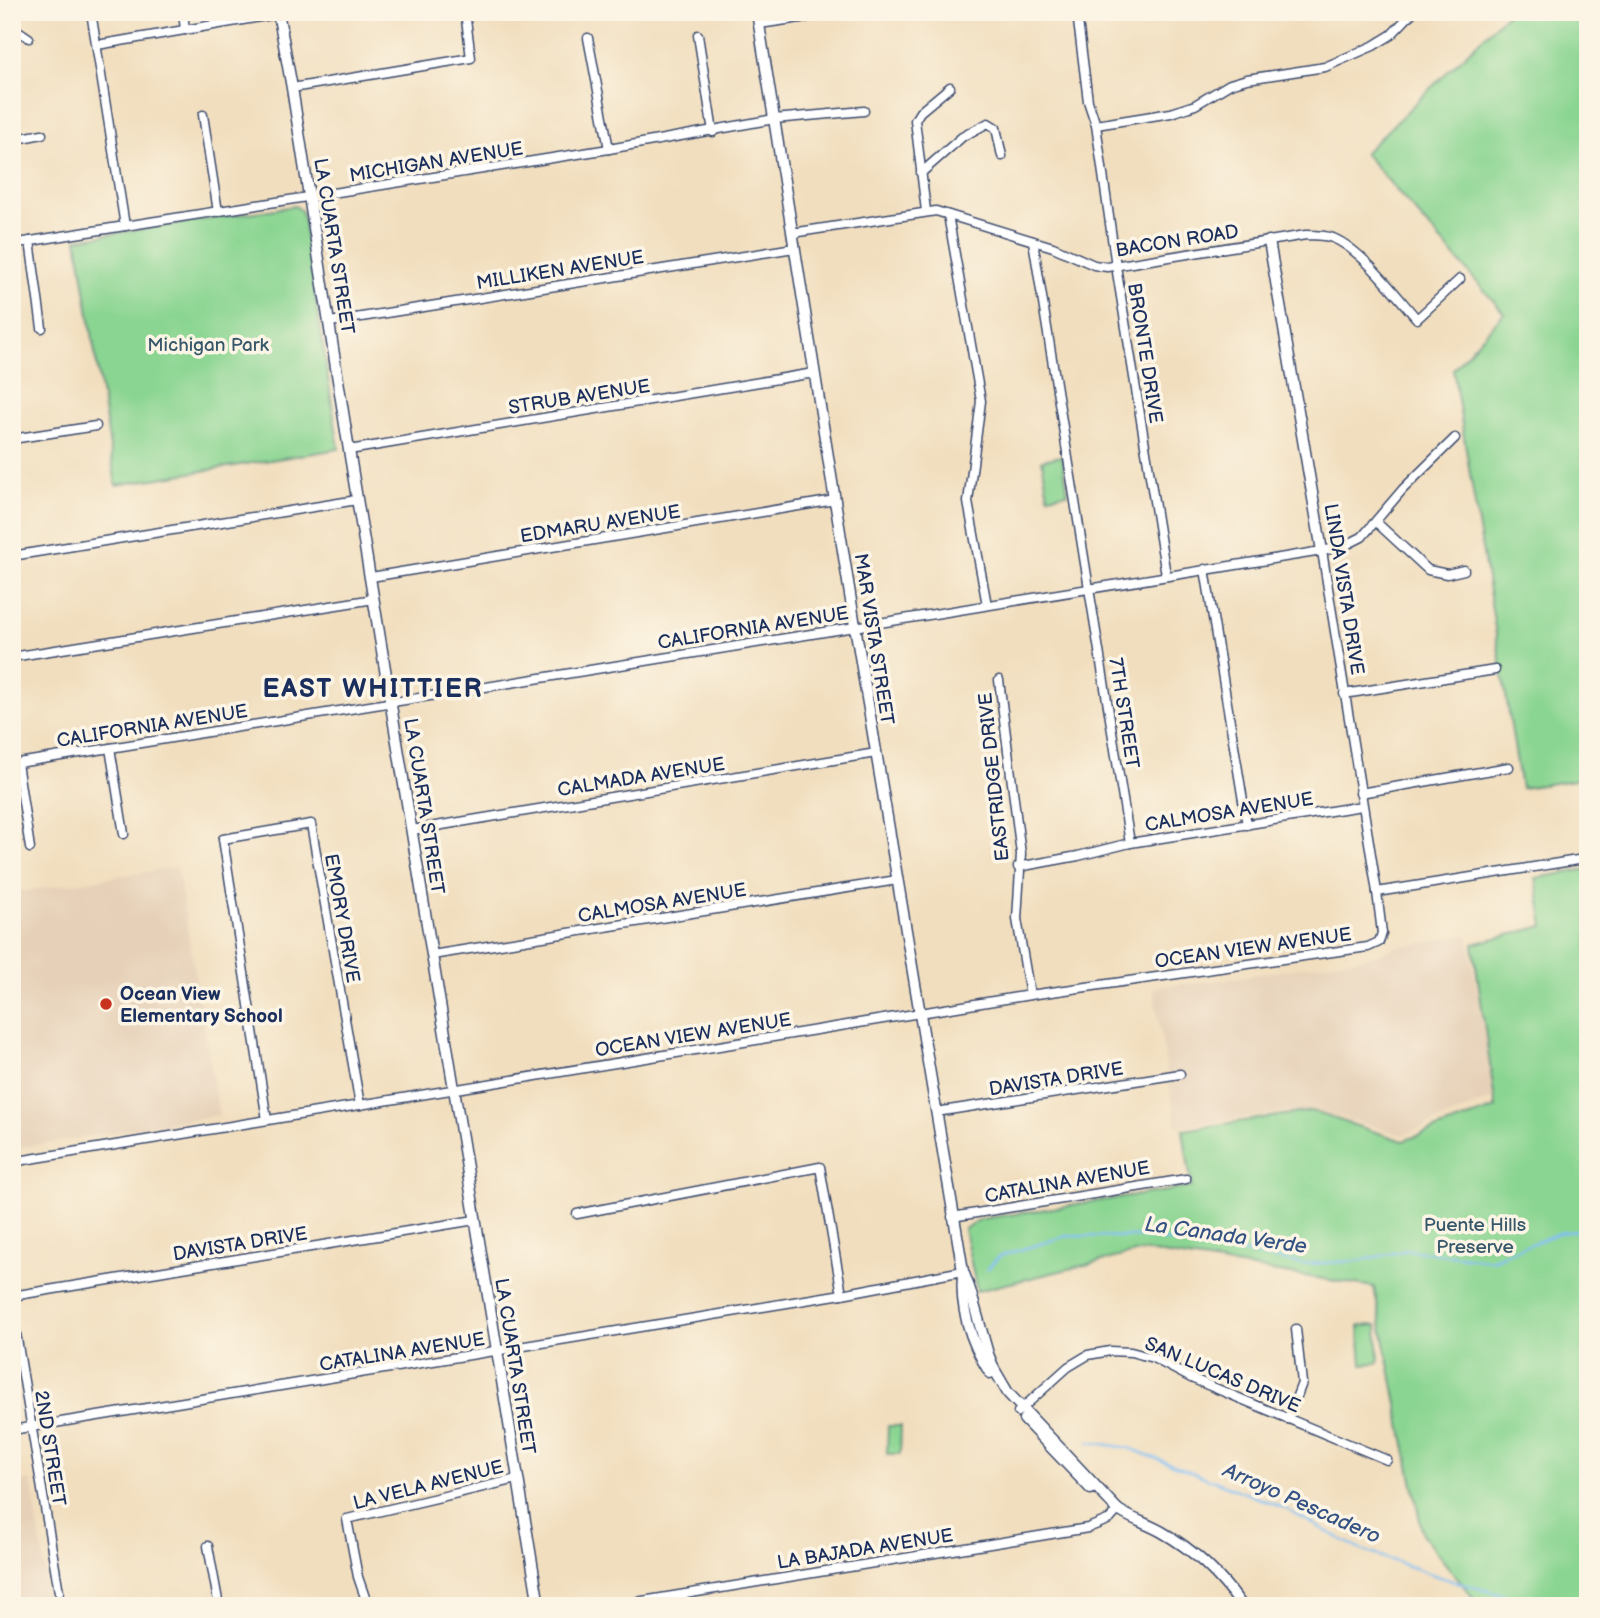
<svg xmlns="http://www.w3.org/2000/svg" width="1600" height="1618" font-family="'Balsamiq Sans',sans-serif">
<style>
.built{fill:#e6d0b7}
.green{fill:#8bd592;stroke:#538278;stroke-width:2}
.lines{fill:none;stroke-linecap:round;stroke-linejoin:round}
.stream{stroke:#7ebdf2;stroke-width:2.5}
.minor-casing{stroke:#3b496c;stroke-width:11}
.tertiary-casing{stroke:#3b496c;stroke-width:13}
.minor{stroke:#fff;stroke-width:8}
.tertiary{stroke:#fff;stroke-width:10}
.poi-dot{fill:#c8321e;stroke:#fcf5e5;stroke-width:2.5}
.labels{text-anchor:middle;stroke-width:7;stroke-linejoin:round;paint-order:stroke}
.street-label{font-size:19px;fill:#1b2f5e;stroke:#fcf5e5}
.park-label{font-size:19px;fill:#37586b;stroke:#fcf5e5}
.poi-label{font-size:19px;font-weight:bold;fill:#1b2f5e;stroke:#fcf5e5;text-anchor:start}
.water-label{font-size:21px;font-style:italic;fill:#345283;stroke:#fcf5e5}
.district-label{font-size:26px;font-weight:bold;letter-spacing:2px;fill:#1b2f5e;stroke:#fcf5e5}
</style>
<rect width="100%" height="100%" fill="#fcf5e5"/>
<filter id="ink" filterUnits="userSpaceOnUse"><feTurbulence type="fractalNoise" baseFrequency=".0143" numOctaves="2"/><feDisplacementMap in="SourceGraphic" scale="14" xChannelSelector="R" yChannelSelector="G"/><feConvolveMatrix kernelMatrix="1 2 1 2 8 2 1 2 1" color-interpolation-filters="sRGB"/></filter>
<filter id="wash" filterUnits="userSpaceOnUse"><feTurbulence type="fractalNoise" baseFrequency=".00686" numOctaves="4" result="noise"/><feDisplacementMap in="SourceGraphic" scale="28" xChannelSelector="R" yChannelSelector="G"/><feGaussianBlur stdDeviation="1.57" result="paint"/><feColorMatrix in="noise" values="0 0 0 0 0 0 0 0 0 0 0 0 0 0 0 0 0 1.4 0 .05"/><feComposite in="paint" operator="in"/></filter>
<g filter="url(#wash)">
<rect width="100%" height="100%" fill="#f1debe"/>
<g class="built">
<polygon points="177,867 219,1115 12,1149 12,893"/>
<polygon points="1468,935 1494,1098 1403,1135 1310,1109 1176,1126 1153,987 1211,982 1372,956 1396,947"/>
<polygon points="31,1480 51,1606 12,1606 12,1483"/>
</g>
<g class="green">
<polygon points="1509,12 1588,12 1588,778 1521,788 1453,369 1504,313 1364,153"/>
<polygon points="295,206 302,211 339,449 116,485 77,239"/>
<polygon points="1062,456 1068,493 1048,496 1042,460"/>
<polygon points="1588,869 1588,1606 1480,1606 1423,1536 1374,1287 1143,1251 977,1291 964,1229 981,1219 1192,1187 1183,1130 1311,1111 1403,1141 1496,1108 1473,944 1544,926 1536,878"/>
<polygon points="1377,1325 1379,1363 1362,1364 1359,1326"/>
<polygon points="888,1426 901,1426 900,1454 887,1454"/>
</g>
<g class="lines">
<g class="stream">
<polyline points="987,1269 1000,1256 1066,1236 1142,1237 1229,1250 1303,1264 1357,1261 1408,1250 1491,1260 1559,1233 1588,1229"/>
<polyline points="1089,1442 1129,1448 1284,1508 1359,1549 1452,1581 1542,1606"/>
</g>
</g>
</g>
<g filter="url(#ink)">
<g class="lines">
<g class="minor-casing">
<g id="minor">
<polyline points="91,12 125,226"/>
<polyline points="183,12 185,30"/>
<polyline points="1080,12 1078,21 1088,101 1096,125 1116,266 1166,575"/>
<polyline points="759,24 842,12"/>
<polyline points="12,34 20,32 29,38"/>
<polyline points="698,35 713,132"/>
<polyline points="588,38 609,149"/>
<polyline points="97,45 278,14"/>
<polyline points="292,88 471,58 465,12"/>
<polyline points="203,115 218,212"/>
<polyline points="1096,125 1171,113 1195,105 1230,84 1247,79 1325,67 1373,46 1391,35 1413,12"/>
<polyline points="12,140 42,134"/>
<polyline points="921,173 962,137 988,123 996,128 1002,156"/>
<polyline points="926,211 915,120 920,112 950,87"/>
<polyline points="948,215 981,401 968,502 987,605"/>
<path d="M792,233l144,-22 117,36 41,18 13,2 199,-32c9,0 19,0 27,3 29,12 63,57 84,81l43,-40"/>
<polyline points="30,241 42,328"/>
<polyline points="1033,241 1130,843"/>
<polyline points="12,244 609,149 774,119 864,111"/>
<polyline points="330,322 794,248"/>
<polyline points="12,439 96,426"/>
<polyline points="349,450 814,373"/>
<polyline points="1376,522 1428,570 1447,574 1464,570"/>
<polyline points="12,556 357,500"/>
<polyline points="1205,569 1247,825"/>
<polyline points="371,577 835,500"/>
<polyline points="12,657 374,599"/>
<polyline points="999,680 1021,854 1017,919 1030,995"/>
<polyline points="1344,694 1495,670"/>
<polyline points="110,748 124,834"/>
<polyline points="17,763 30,848"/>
<polyline points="12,764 1322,551 1344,546 1362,537 1403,489 1455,438"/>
<polyline points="1360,793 1509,767"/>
<polyline points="412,830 876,753"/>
<polyline points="1018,867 1078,856 1130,843 1362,806"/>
<polyline points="1377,892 1584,859"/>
<polyline points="432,955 897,880"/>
<polyline points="936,1112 1180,1074"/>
<polyline points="267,1120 223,839 311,824 360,1105"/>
<polyline points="12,1162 1030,995 1368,947 1379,942 1382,933 1377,892 1322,551"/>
<polyline points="577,1214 820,1167 842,1294"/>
<polyline points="952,1217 1186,1179"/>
<polyline points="12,1300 18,1295 475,1220"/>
<polyline points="12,1309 59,1592"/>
<polyline points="1018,1412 1068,1367 1088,1355 1110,1351 1131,1352 1153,1358 1191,1378 1387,1460"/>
<polyline points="1288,1419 1302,1383 1296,1329"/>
<polyline points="12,1430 842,1294 963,1271"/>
<polyline points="208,1546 219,1606"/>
<polyline points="367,1603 358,1577 347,1519 517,1479"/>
<polyline points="612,1606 1088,1528 1110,1519 1118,1510"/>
</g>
</g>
<g class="tertiary-casing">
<g id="tertiary">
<polyline points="278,12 292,88 349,450 539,1606"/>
<polyline points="757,12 855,626 963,1271 970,1290 988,1354 994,1369 1008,1393 1118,1510"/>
<polyline points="1269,241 1322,551"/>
<path d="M963,1275c-3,35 9,69 27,98"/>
<polyline points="1024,1419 1091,1489"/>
<path d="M1114,1507c14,11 32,16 48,25 32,18 59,44 80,74"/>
</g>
</g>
<use href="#minor" class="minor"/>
<use href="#tertiary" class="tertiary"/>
</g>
</g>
<circle class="poi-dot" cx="106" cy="1004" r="7"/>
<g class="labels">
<g class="street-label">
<text transform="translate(436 161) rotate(-9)" y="7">MICHIGAN AVENUE</text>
<text transform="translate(1177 240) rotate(-9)" y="7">BACON ROAD</text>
<text transform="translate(335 246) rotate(81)" y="7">LA CUARTA STREET</text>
<text transform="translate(560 269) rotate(-9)" y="7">MILLIKEN AVENUE</text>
<text transform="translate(1146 353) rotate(81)" y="7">BRONTE DRIVE</text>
<text transform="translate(579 396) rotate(-9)" y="7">STRUB AVENUE</text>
<text transform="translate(600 523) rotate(-9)" y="7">EDMARU AVENUE</text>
<text transform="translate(1345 589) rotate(81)" y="7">LINDA VISTA DRIVE</text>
<text transform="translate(753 627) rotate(-9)" y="7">CALIFORNIA AVENUE</text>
<text transform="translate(875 639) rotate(81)" y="7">MAR VISTA STREET</text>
<text transform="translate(1125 713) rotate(81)" y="7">7TH STREET</text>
<text transform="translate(152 725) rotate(-9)" y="7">CALIFORNIA AVENUE</text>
<text transform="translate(641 776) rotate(-9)" y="7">CALMADA AVENUE</text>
<text transform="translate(993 777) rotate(-96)" y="7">EASTRIDGE DRIVE</text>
<text transform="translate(425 806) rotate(81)" y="7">LA CUARTA STREET</text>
<text transform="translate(1229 811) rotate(-9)" y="7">CALMOSA AVENUE</text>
<text transform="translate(662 902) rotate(-9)" y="7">CALMOSA AVENUE</text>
<text transform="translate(343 918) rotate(80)" y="7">EMORY DRIVE</text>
<text transform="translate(1253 947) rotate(-8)" y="7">OCEAN VIEW AVENUE</text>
<text transform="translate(693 1034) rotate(-9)" y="7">OCEAN VIEW AVENUE</text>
<text transform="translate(1056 1078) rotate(-9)" y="7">DAVISTA DRIVE</text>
<text transform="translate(1067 1181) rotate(-10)" y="7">CATALINA AVENUE</text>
<text transform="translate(240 1243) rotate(-9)" y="7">DAVISTA DRIVE</text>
<text transform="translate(402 1351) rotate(-9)" y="7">CATALINA AVENUE</text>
<text transform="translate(516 1366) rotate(81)" y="7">LA CUARTA STREET</text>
<text transform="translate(1223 1374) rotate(23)" y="7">SAN LUCAS DRIVE</text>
<text transform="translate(51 1448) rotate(81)" y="7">2ND STREET</text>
<text transform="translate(428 1484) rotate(-14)" y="7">LA VELA AVENUE</text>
<text transform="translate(865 1548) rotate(-9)" y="7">LA BAJADA AVENUE</text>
</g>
<g class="park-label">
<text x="208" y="351">Michigan Park</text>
<text x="1475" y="1231">Puente Hills<tspan x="1475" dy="22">Preserve</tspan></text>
</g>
<g class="poi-label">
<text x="120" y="1000">Ocean View<tspan x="120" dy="22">Elementary School</tspan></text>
</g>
<g class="water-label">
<text transform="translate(1226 1235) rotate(8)" y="7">La Canada Verde</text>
<text transform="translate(1302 1503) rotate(24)" y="7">Arroyo Pescadero</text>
</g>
<g class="district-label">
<text x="373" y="697">EAST WHITTIER</text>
</g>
</g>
<rect width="1600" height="1618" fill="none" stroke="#fcf5e5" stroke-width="42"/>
</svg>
